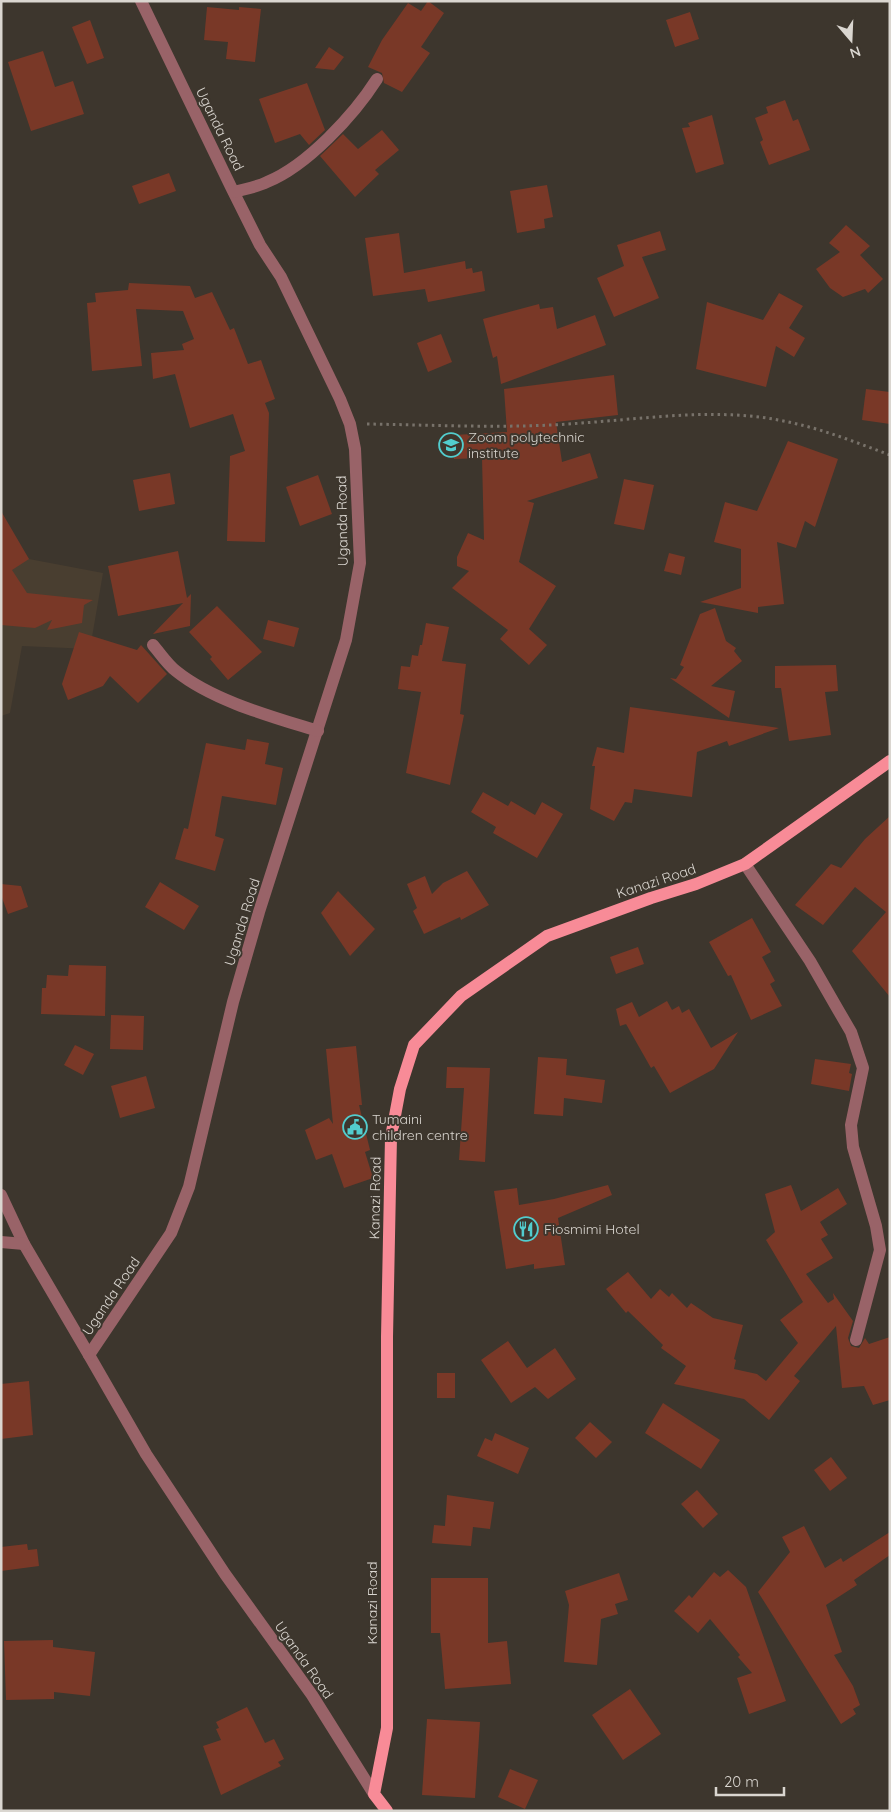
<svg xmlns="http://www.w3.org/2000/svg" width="891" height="1812" font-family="Quicksand,sans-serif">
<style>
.built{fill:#493e30}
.building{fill:#793827}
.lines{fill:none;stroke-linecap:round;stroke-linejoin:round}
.path{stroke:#78726a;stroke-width:3;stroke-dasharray:2.5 4;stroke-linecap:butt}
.minor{stroke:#996368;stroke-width:12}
.major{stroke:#f88b97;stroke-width:12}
.labels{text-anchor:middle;stroke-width:4;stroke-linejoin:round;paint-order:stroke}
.street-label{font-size:14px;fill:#dad6d0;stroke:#3d362d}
.poi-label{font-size:14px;fill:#dad6d0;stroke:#3d362d;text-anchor:start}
</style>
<rect width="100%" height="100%" fill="#3d362d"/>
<polygon class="built" points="1,532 29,559 103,573 90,649 22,646 10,713 1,716"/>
<g class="building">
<polygon points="428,1 444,13 421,47 430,53 402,92 384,83 382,73 368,67 382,40 408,3 421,11"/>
<polygon points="207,7 239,10 239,7 261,9 255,62 226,59 228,42 204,40"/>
<polygon points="690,12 699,39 675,47 666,20"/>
<polygon points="90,20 104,58 87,64 72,27"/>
<polygon points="329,47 344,57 334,70 315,68"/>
<polygon points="43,51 55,87 73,81 84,114 31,131 8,62"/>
<polygon points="307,83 325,130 309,145 300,134 275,143 259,99"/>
<polygon points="785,100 793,121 798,119 810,150 769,165 760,142 763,140 755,118 768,113 766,107"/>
<polygon points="712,115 724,164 696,173 682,128 690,127 688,123"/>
<polygon points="382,130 399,150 375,170 379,174 355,197 320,156 343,134 358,149"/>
<polygon points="169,173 176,191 139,204 132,186"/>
<polygon points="547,185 553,217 544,219 545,228 517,233 510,191"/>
<polygon points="846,225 870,246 860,255 883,279 868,293 865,289 843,297 830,288 816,269 840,252 829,243"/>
<polygon points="660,231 666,250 642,257 659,298 614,317 597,278 624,266 617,245"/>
<polygon points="399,233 404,273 465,261 466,269 472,268 473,273 482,271 485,291 428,302 425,289 373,296 365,238"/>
<polygon points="129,283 190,286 195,298 212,292 230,330 234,328 248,364 261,360 275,399 265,403 269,413 265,542 227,541 230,456 245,451 233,414 190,428 175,374 153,379 151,353 184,350 182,344 194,339 183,311 136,309 142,366 92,371 87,303 96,302 95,293 128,290"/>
<polygon points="779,293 803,306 789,328 805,338 794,357 776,346 766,387 696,369 707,302 763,320"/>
<polygon points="539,304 540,309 553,307 557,329 595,315 606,345 501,384 497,356 493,358 483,319"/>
<polygon points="441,334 452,362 428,372 417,343"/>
<polygon points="614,375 618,415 556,422 562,462 590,453 598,478 527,501 534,503 519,562 556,586 529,629 547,645 529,665 500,639 508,630 452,588 469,571 457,566 457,557 468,533 484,540 482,458 454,459 454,435 507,432 504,389"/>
<polygon points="866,389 890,392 890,424 862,420"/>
<polygon points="788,441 838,459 815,527 805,521 796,548 777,542 784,604 758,607 758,613 700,602 741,588 741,549 714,542 725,502 757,511"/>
<polygon points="170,473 175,504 139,511 133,480"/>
<polygon points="318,475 332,514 300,526 286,487"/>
<polygon points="624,479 654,485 644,530 614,524"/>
<polygon points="1,511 29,559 12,570 27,593 93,600 84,605 82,623 47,630 52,620 35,628 1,625"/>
<polygon points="178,551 187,598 191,594 190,626 153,634 183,603 118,616 108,566"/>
<polygon points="669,553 685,557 681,575 664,571"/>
<polygon points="217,606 262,652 228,680 210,659 212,657 189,632"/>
<polygon points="715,608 726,641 736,648 734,651 742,661 711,686 735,691 729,718 670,678 676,679 684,667 680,665 700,614"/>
<polygon points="268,620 299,628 294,647 263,639"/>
<polygon points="426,623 449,627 442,661 466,664 460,714 464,715 450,785 406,773 421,692 398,689 401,666 410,667 412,655 418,656 420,645 422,645"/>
<polygon points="79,632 137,650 141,645 167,674 138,703 110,676 103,686 68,700 62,684"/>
<polygon points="836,665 838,691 825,692 831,735 789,741 781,688 775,688 775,666"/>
<polygon points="630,707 779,728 729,746 727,741 697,752 692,797 634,789 632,803 625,802 614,821 590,809 595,766 592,766 597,747 624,753"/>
<polygon points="247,739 269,743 265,764 283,768 276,805 222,796 215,836 224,839 215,871 175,859 184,828 188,829 206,743 245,750"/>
<polygon points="483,792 508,806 511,801 535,815 542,802 563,814 537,858 493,833 496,827 471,812"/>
<polygon points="890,816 890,997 852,951 886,912 855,887 823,925 795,905 831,864 841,868 865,839"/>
<polygon points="467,871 489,905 461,920 460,917 424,934 413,911 417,908 407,884 425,876 432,894 443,883"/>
<polygon points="160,882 199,906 184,930 145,907"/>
<polygon points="1,884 21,886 28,907 8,914 1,895"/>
<polygon points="338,891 375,929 350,956 321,913"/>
<polygon points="752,918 771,952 762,957 775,981 770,984 782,1006 751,1020 731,975 728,976 709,942"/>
<polygon points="638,947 644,964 616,974 610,957"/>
<polygon points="69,965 106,966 105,1016 41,1014 42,988 46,988 47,975 68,976"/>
<polygon points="667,1001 672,1010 679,1006 682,1013 689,1009 711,1048 738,1032 714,1069 670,1093 654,1066 651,1068 626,1024 629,1023 620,1026 616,1009 632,1002 639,1017"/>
<polygon points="111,1015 144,1016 143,1050 110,1049"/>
<polygon points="75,1045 94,1054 83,1075 64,1065"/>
<polygon points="356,1046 362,1105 359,1105 370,1150 365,1152 373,1178 344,1188 332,1154 316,1160 305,1130 329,1118 333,1124 326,1049"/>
<polygon points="538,1057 567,1059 566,1075 605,1080 602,1103 564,1098 563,1116 534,1114"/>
<polygon points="815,1059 851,1064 849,1073 852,1074 849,1091 811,1084"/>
<polygon points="447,1067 490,1068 485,1162 459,1160 464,1088 446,1088"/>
<polygon points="146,1076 155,1108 120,1118 111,1086"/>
<polygon points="608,1185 612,1195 558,1218 565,1265 534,1269 534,1264 506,1269 494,1191 517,1188 519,1205 554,1199"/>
<polygon points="791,1185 801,1211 838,1188 847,1204 820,1222 828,1235 821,1239 833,1258 806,1274 828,1303 834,1299 833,1293 853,1321 848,1338 851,1346 859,1348 865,1338 869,1344 890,1337 890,1400 873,1405 864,1386 842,1388 836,1326 794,1376 800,1381 769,1420 744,1399 674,1384 686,1366 661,1348 663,1345 628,1311 626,1313 606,1289 628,1272 651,1299 660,1289 669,1297 672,1293 687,1308 691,1303 713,1318 743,1325 734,1359 736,1360 734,1369 757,1374 766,1381 798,1343 780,1320 803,1302 766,1240 775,1232 765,1194"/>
<polygon points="508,1341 527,1368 555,1348 576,1379 548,1399 535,1387 511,1403 481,1360"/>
<rect x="437" y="1373" width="18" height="25"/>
<polygon points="29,1381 33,1435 1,1439 1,1384"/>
<polygon points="663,1403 720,1440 701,1469 645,1433"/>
<polygon points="590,1422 612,1442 596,1458 575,1438"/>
<polygon points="495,1433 529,1448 518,1474 477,1456 485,1438 492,1441"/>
<polygon points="831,1457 847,1478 830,1491 814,1470"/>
<polygon points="697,1490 718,1514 703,1528 681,1504"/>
<polygon points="447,1495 494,1502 490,1529 473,1527 471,1546 432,1543 434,1525 445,1526"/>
<polygon points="804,1526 825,1568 841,1558 843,1562 890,1532 890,1555 854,1580 857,1585 826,1605 842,1652 834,1655 853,1686 860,1705 853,1709 856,1714 841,1724 758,1592 790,1552 782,1537"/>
<polygon points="27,1544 28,1550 37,1549 39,1566 1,1571 1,1547"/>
<polygon points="728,1570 746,1587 786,1701 749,1714 737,1678 752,1673 738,1657 740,1655 710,1619 698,1633 674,1611 689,1595 692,1598 714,1572 720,1577"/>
<polygon points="619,1573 628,1600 615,1604 618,1614 601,1619 597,1665 564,1662 569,1605 565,1591"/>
<polygon points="431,1578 488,1578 488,1643 507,1641 511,1684 445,1689 440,1633 431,1633"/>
<polygon points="53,1640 53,1647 95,1652 90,1696 54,1692 54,1699 6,1700 4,1641"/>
<polygon points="630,1689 661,1734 623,1760 592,1715"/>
<polygon points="247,1707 265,1743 274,1739 284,1759 278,1762 281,1766 221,1795 203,1746 221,1740 216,1729 219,1728 216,1722"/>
<polygon points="427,1719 480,1722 475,1798 422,1795"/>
<polygon points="510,1769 538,1780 525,1809 498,1797"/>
</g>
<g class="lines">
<path class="path" d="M367,424c71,1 144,5 215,-1 72,-5 144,-17 215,1 31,7 63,20 93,31"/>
<g class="minor">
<polyline points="141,1 231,187 260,245 281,277 340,399 350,424 355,449 360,563 346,640 259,912 233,1002 189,1187 171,1233 89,1355 146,1454 225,1574 312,1695 374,1794"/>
<path d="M234,192c11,-3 23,-5 33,-10 40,-16 87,-67 110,-103"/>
<path d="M153,645c7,8 14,19 23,26 37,30 97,46 142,60"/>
<polyline points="745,864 810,961 837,1008 851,1032 863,1068 851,1125 853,1147 876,1226 880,1250 856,1340"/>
<polyline points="1,1195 24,1244 89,1355"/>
<polyline points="1,1242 24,1244"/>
</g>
<polyline class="major" points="387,1811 374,1794 387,1728 387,1337 391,1137 400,1089 414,1045 461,996 547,936 651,898 696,884 745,864 890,761"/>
</g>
<defs>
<g id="school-ring" transform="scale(1.25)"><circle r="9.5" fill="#3d362d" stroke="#52cdce" stroke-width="1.5"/><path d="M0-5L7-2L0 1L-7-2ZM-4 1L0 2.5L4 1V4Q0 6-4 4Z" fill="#52cdce"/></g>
<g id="civic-ring" transform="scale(1.25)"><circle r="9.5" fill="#3d362d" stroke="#52cdce" stroke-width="1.5"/><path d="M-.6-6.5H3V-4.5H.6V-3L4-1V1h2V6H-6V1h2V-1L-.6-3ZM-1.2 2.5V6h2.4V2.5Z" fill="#52cdce"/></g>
<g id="restaurant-ring" transform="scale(1.25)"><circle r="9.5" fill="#3d362d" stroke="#52cdce" stroke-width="1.5"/><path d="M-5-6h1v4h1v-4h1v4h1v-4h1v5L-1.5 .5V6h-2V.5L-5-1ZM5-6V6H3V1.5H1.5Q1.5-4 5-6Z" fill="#52cdce"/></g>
</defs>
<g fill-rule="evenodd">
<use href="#school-ring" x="451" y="445"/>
<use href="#civic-ring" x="355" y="1127"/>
<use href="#restaurant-ring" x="526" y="1229"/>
</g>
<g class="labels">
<g class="street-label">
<text transform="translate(220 129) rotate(64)" y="5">Uganda Road</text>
<text transform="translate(342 521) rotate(-91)" y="5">Uganda Road</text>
<text transform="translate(656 881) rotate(-18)" y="5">Kanazi Road</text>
<text transform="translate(242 922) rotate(-73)" y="5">Uganda Road</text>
<text transform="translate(375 1198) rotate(-89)" y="5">Kanazi Road</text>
<text transform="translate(111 1296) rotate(-56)" y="5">Uganda Road</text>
<text transform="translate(372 1603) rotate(-90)" y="5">Kanazi Road</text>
<text transform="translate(304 1660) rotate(55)" y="5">Uganda Road</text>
</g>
<g class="poi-label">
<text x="468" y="442">Zoom polytechnic<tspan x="468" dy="16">institute</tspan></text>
<text x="372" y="1124">Tumaini<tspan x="372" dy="16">children centre</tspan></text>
<text x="544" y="1234">Fiosmimi Hotel</text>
</g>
</g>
<rect width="891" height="1812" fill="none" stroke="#dad6d0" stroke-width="5"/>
<g transform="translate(851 40) rotate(161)" stroke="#3d362d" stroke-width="4" paint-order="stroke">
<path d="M0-4L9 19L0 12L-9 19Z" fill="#dad6d0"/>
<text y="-8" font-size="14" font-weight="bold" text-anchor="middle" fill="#dad6d0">N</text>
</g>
<path d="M716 1787v8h68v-8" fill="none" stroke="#dad6d0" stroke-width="2.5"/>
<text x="724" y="1787" font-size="15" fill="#dad6d0" stroke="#3d362d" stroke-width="4" paint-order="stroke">20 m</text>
</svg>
